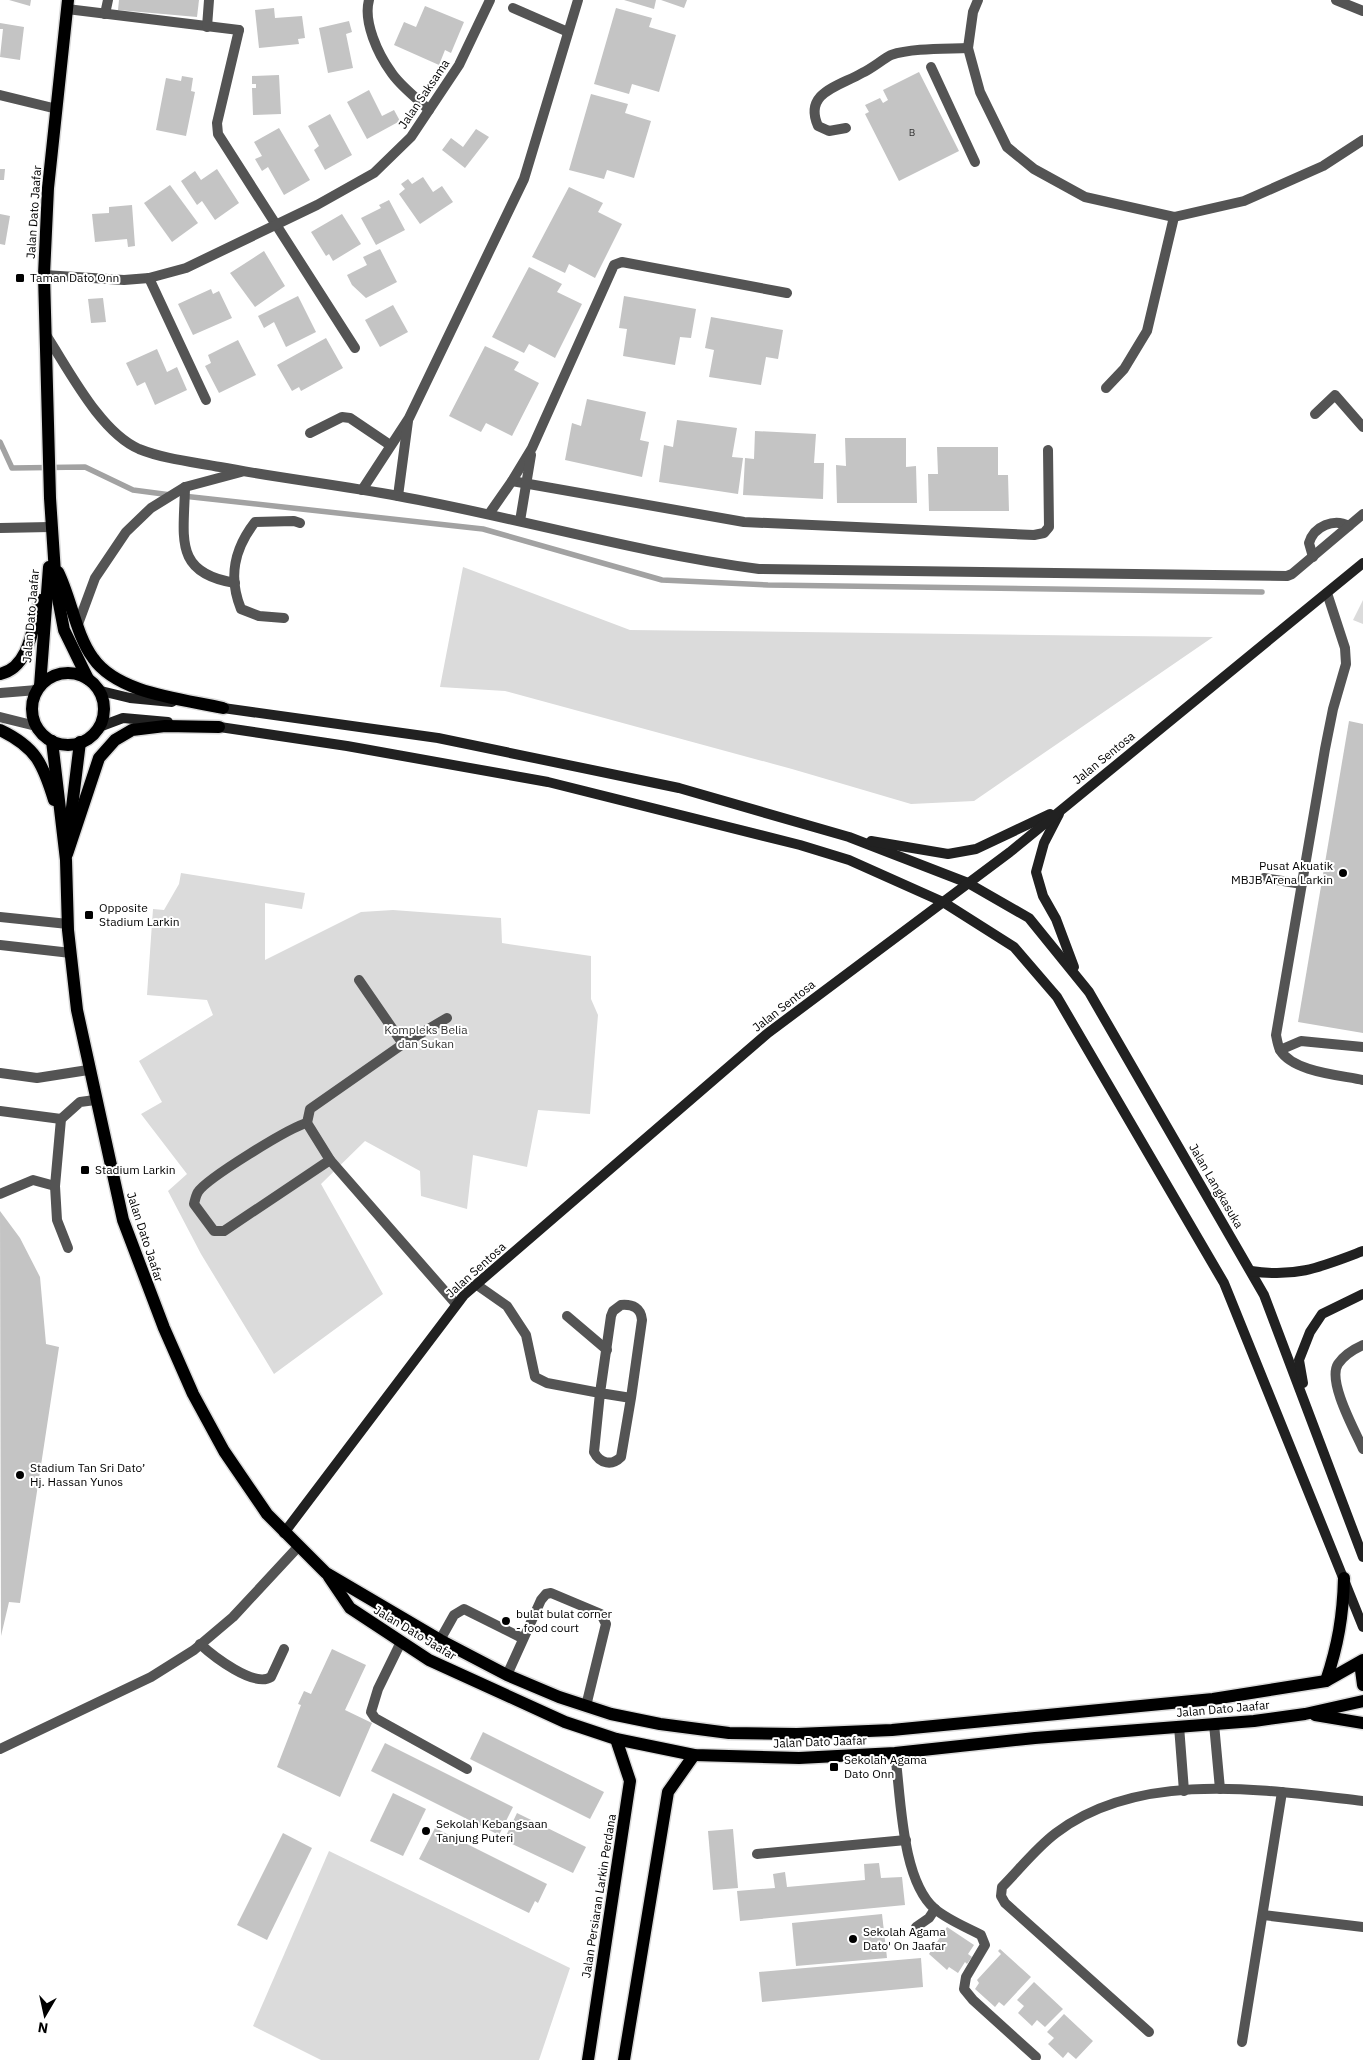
<svg xmlns="http://www.w3.org/2000/svg" width="1363" height="2060" font-family="'IBM Plex Sans',sans-serif">
<style>
.green{fill:#dbdbdb}
.lines{fill:none;stroke-linecap:round;stroke-linejoin:round}
.stream{stroke:#a2a2a2;stroke-width:5.5}
.building{fill:#c4c4c4}
.primary-casing{stroke:#dbdbdb;stroke-width:15}
.lane{stroke:#545454;stroke-width:10}
.street{stroke:#545454;stroke-width:10}
.secondary{stroke:#212121;stroke-width:10}
.primary{stroke:#000;stroke-width:12}
.poi-dot{fill:#000;stroke:#fff;stroke-width:2}
.labels{text-anchor:middle;stroke-width:4;stroke-linejoin:round;paint-order:stroke}
.number-label{font-size:10px;fill:#313131}
.street-label{font-size:12px;fill:#000;stroke:#fff}
.poi-label{font-size:12px;fill:#000;stroke:#fff;text-anchor:start}
.park-label{font-size:12px;fill:#323232;stroke:#fff}
</style>
<rect width="100%" height="100%" fill="#fff"/>
<g class="green">
<polygon points="463,567 630,630 1213,637 974,801 911,804 792,769 505,691 440,687"/>
<polygon points="1363,600 1363,624 1353,620"/>
<polygon points="181,873 305,893 302,909 265,903 265,960 361,912 393,910 501,918 502,943 591,956 591,999 598,1015 590,1114 538,1110 527,1167 473,1155 467,1209 421,1196 420,1171 365,1141 321,1184 383,1294 274,1374 201,1254 168,1191 187,1174 141,1114 162,1102 139,1061 213,1015 207,1000 147,995 153,909 164,910 179,884"/>
<polygon points="329,1851 570,1968 539,2060 321,2060 253,2026"/>
</g>
<g class="lines">
<g class="stream">
<polyline points="0,442 12,468 85,467 133,490 171,495"/>
<polyline points="183,496 483,529 662,580 768,585 1262,592"/>
</g>
</g>
<g class="building">
<polygon points="9,0 31,0 30,6"/>
<polygon points="119,0 199,0 197,17 118,10"/>
<polygon points="624,0 656,0 654,9"/>
<polygon points="661,0 687,0 684,8"/>
<polygon points="425,6 464,22 451,53 445,50 439,65 394,45 404,22 416,27"/>
<polygon points="274,8 275,18 302,16 305,38 298,39 299,44 259,48 255,10"/>
<polygon points="616,8 652,18 649,27 676,35 659,92 632,84 629,94 594,84"/>
<polygon points="349,21 352,32 346,34 353,68 328,73 319,28"/>
<polygon points="0,23 24,27 20,60 0,57 3,29 0,29"/>
<polygon points="919,72 959,151 899,181 865,114 869,112 865,105 880,98 883,103 888,100 883,90"/>
<polygon points="279,75 281,114 253,115 252,88 256,88 256,84 252,84 252,76"/>
<polygon points="182,76 193,78 191,91 195,92 186,136 156,130 166,78 181,81"/>
<polygon points="369,90 382,116 394,110 400,121 367,139 347,102"/>
<polygon points="591,94 628,104 625,113 651,121 634,178 607,170 604,179 569,170"/>
<polygon points="330,114 352,155 325,170 314,150 319,146 308,126"/>
<polygon points="279,128 310,180 284,195 268,167 262,171 255,159 262,156 254,142"/>
<polygon points="476,129 489,137 465,168 442,150 451,138 463,147"/>
<polygon points="0,169 5,169 4,180 0,180"/>
<polygon points="217,169 239,203 215,220 202,201 197,205 181,181 195,171 201,180"/>
<polygon points="423,177 433,192 442,186 453,202 420,224 399,194 405,189 401,184 408,179 412,184"/>
<polygon points="170,185 198,223 172,242 144,203"/>
<polygon points="569,187 603,203 598,212 622,224 595,278 569,264 565,273 532,257"/>
<polygon points="389,200 405,230 376,245 361,218 381,208 379,205"/>
<polygon points="132,205 135,246 128,247 127,239 95,242 92,214 109,213 109,207"/>
<polygon points="0,214 10,216 5,245 0,244"/>
<polygon points="342,214 361,244 333,261 329,254 326,256 311,232"/>
<polygon points="380,249 397,282 366,298 352,285 347,275 367,265 363,257"/>
<polygon points="264,251 285,286 255,307 230,273"/>
<polygon points="529,267 562,284 557,292 582,304 555,358 529,344 524,353 492,337"/>
<polygon points="211,289 213,294 219,291 232,318 193,335 178,304"/>
<polygon points="298,296 316,332 286,347 274,322 264,328 258,316"/>
<polygon points="624,296 696,309 691,338 680,337 675,365 623,356 627,329 619,328"/>
<polygon points="103,298 106,322 91,323 88,299"/>
<polygon points="393,305 408,332 380,347 365,320"/>
<polygon points="711,317 783,330 778,359 766,357 761,385 709,377 714,350 705,348"/>
<polygon points="326,338 343,368 301,391 299,387 292,391 277,365"/>
<polygon points="238,340 256,375 219,393 205,366 211,363 208,355"/>
<polygon points="485,346 519,362 514,370 539,383 512,436 486,423 481,432 449,416"/>
<polygon points="157,349 167,372 177,367 187,390 155,405 145,382 137,386 126,363"/>
<polygon points="587,399 646,412 640,440 649,442 642,477 565,460 572,423 581,426"/>
<polygon points="677,420 737,428 732,457 743,458 738,494 659,482 664,445 673,447"/>
<polygon points="755,431 816,434 814,463 824,463 823,499 743,495 745,458 754,459"/>
<polygon points="845,438 906,438 906,467 916,466 917,503 837,503 836,465 846,466"/>
<polygon points="937,447 998,447 998,475 1008,475 1009,511 929,511 928,474 938,474"/>
<polygon points="1349,721 1363,724 1363,1033 1298,1022"/>
<polygon points="0,1211 20,1238 40,1277 46,1344 59,1347 20,1603 9,1602 1,1636"/>
<polygon points="332,1649 366,1665 345,1710 372,1723 340,1797 277,1767 301,1705 298,1704 304,1691 311,1694"/>
<polygon points="483,1732 604,1792 590,1819 470,1759"/>
<polygon points="385,1743 513,1807 499,1835 371,1771"/>
<polygon points="393,1793 426,1809 403,1856 370,1841"/>
<polygon points="517,1813 586,1847 573,1873 504,1840"/>
<polygon points="435,1828 547,1884 538,1903 535,1901 529,1913 419,1859"/>
<polygon points="733,1829 738,1888 713,1890 708,1831"/>
<polygon points="283,1833 312,1848 267,1940 237,1925"/>
<polygon points="879,1863 881,1878 902,1877 905,1905 740,1921 737,1891 775,1888 773,1874 785,1872 787,1887 865,1880 864,1864"/>
<polygon points="882,1914 887,1958 796,1966 792,1923"/>
<polygon points="947,1927 974,1945 968,1954 972,1957 967,1964 965,1962 958,1973 949,1967 947,1970 929,1954"/>
<polygon points="1000,1949 1031,1977 1004,2006 999,2002 995,2007 975,1989 979,1983 977,1980 1001,1954 998,1951"/>
<polygon points="921,1958 923,1987 762,2002 759,1972"/>
<polygon points="1034,1982 1063,2009 1045,2027 1037,2020 1032,2026 1018,2013 1024,2006 1017,2000"/>
<polygon points="1064,2014 1093,2041 1076,2059 1068,2052 1063,2058 1048,2044 1054,2038 1047,2032"/>
</g>
<g class="lines">
<g class="primary-casing">
<g id="primary">
<polyline points="68,0 48,188 44,275 50,498 56,588 64,630 88,679"/>
<path d="M58,572c13,26 18,63 35,86 25,36 90,41 130,50"/>
<circle cx="68" cy="709" r="36"/>
<path d="M0,674c30,-6 33,-49 40,-74"/>
<polyline points="40,686 49,567"/>
<path d="M0,730c36,17 43,34 54,70"/>
<polyline points="52,741 66,860 68,930 77,1010 123,1220 164,1328 193,1394 224,1451 267,1514 326,1573 440,1640 507,1675 559,1697 611,1714 660,1724 729,1733 797,1734 892,1730 1213,1699 1326,1681 1363,1660"/>
<polyline points="69,832 80,742"/>
<polyline points="67,854 99,758 115,740 132,730 165,726 219,727"/>
<polyline points="329,1577 350,1608 429,1660 565,1722 616,1739 694,1755 799,1758 895,1753 1035,1738 1254,1721 1305,1714 1363,1701"/>
<polyline points="1363,1664 1361,1670 1363,1685"/>
<path d="M1326,1681c12,-36 17,-65 18,-103"/>
<polyline points="1315,1715 1363,1723"/>
<polyline points="588,2060 630,1781 616,1739"/>
<polyline points="624,2060 668,1792 694,1755"/>
</g>
</g>
<g class="lane">
<polyline points="513,8 568,32"/>
<polyline points="67,9 239,30"/>
<polyline points="105,14 108,0"/>
<polyline points="207,27 209,0"/>
<polyline points="931,67 975,162"/>
<path d="M846,128l-17,3 -11,-5c-15,-34 22,-40 44,-53 9,-4 21,-14 29,-18 21,-7 54,-6 77,-7"/>
<polyline points="1106,388 1124,369 1147,331 1174,217"/>
<polyline points="1315,414 1335,395 1363,427"/>
<polyline points="310,433 342,417 350,418 390,445"/>
<polyline points="512,481 744,522 1034,535 1044,533 1049,527 1048,450"/>
<path d="M185,487c-1,51 -12,86 50,96"/>
<polyline points="362,490 409,418 524,179 578,0"/>
<polyline points="398,496 408,421"/>
<polyline points="489,514 512,481 532,448 614,265 622,262 787,293"/>
<polyline points="520,521 531,455"/>
<polyline points="0,528 50,527"/>
<path d="M1313,557l-4,-14c5,-17 25,-25 40,-17"/>
<path d="M1327,593l18,55 1,16 -13,45 -8,40 -49,286c1,5 2,11 4,15 13,22 60,25 83,30"/>
<path d="M284,618l-25,-2 -18,-7c-13,-32 -7,-60 14,-87l39,-1 6,2"/>
<polyline points="1264,878 1302,884"/>
<polyline points="0,917 68,924"/>
<polyline points="0,945 71,953"/>
<polyline points="403,1044 447,1018"/>
<polyline points="1280,1050 1301,1041 1363,1047"/>
<polyline points="0,1073 37,1078 88,1070"/>
<polyline points="0,1111 61,1119"/>
<path d="M307,1123c-17,4 -101,56 -109,69 -2,3 -3,8 -4,12l20,27h10l106,-71 126,144"/>
<polyline points="330,1160 307,1123 310,1109 403,1044 359,980"/>
<polyline points="0,1194 33,1180 55,1186"/>
<polyline points="68,1248 57,1220 55,1186 61,1119 80,1102 95,1100"/>
<path d="M477,1285l30,21 19,29 9,42 12,6 53,10 -6,59c6,12 18,14 27,5l10,-59 -31,-5 11,-77 2,-5 8,-6c12,-1 20,3 21,15l-11,78"/>
<polyline points="567,1316 607,1350"/>
<path d="M1363,1345c-9,4 -19,10 -25,19 -11,17 17,67 25,85"/>
<polyline points="440,1640 454,1615 464,1609 522,1638"/>
<polyline points="401,1642 378,1689 371,1712 375,1718 467,1769"/>
<path d="M200,1644c13,12 54,44 71,33l13,-28"/>
<polyline points="507,1675 541,1600 546,1594 551,1593 601,1614 606,1624 586,1706"/>
<polyline points="1214,1724 1220,1789"/>
<polyline points="1179,1726 1184,1791"/>
<polyline points="0,1749 151,1677 194,1650 233,1617 298,1547"/>
<path d="M895,1753c6,43 6,127 40,156 13,11 31,18 46,26l4,10 -19,32 -2,12 9,11 63,57"/>
<polyline points="757,1854 906,1840"/>
<polyline points="1263,1915 1363,1927"/>
<polyline points="916,1927 929,1918 935,1909"/>
<path d="M1149,2032l-144,-129 -4,-7 1,-9c17,-17 34,-39 54,-54 84,-64 209,-43 307,-32"/>
<polyline points="1242,2042 1282,1792"/>
</g>
<g class="street">
<path d="M369,0c-6,22 9,54 22,72 9,14 26,26 38,38"/>
<polyline points="978,0 973,12 968,48 980,92 1007,147 1034,169 1085,197 1174,217 1244,201 1323,166 1363,140"/>
<polyline points="1336,0 1363,11"/>
<polyline points="239,30 217,123 218,134 355,348"/>
<polyline points="0,95 57,109"/>
<polyline points="44,275 124,280 149,278 186,268 317,205 374,173 411,137 459,65 490,0"/>
<polyline points="149,278 206,400"/>
<path d="M46,335c23,35 54,97 93,114 25,10 54,13 81,18 59,11 119,18 178,29 121,22 239,57 361,73l528,7 5,-2 71,-60"/>
<polyline points="78,624 95,578 126,532 151,508 185,487 241,472"/>
<polyline points="0,693 37,690"/>
<polyline points="0,717 36,726"/>
</g>
<g class="secondary">
<polyline points="101,691 130,698 172,702"/>
<polyline points="216,707 438,738 679,788 849,837 968,883 1029,918 1089,992 1264,1295 1363,1557"/>
<polyline points="213,726 347,746 548,782 800,845 849,860 943,902 1014,947 1057,997 1224,1283 1363,1627"/>
<polyline points="99,727 123,718 168,722"/>
<polyline points="1059,814 1044,843 1036,872 1043,896 1056,919 1074,967"/>
<polyline points="871,841 948,854 976,849 1050,814"/>
<path d="M1251,1271c45,7 70,-4 112,-20"/>
<polyline points="1303,1383 1299,1360 1310,1332 1322,1314 1363,1294"/>
<polyline points="284,1533 464,1295 768,1033 1010,852 1363,563"/>
</g>
<use href="#primary" class="primary"/>
</g>
<g class="poi-dot">
<rect x="15" y="273" width="10" height="10" rx="2.5"/>
<circle cx="1343" cy="873" r="5"/>
<rect x="84" y="910" width="10" height="10" rx="2.5"/>
<rect x="80" y="1165" width="10" height="10" rx="2.5"/>
<circle cx="20" cy="1475" r="5"/>
<circle cx="506" cy="1621" r="5"/>
<rect x="829" y="1762" width="10" height="10" rx="2.5"/>
<circle cx="426" cy="1831" r="5"/>
<circle cx="853" cy="1939" r="5"/>
</g>
<g class="labels">
<g class="number-label">
<text x="912" y="136">B</text>
</g>
<g class="street-label">
<text transform="translate(424 94) rotate(-56)" y="4">Jalan Saksama</text>
<text transform="translate(34 212) rotate(-86)" y="4">Jalan Dato Jaafar</text>
<text transform="translate(31 616) rotate(-85)" y="4">Jalan Dato Jaafar</text>
<text transform="translate(1104 758) rotate(-39)" y="4">Jalan Sentosa</text>
<text transform="translate(784 1006) rotate(-38)" y="4">Jalan Sentosa</text>
<text transform="translate(1216 1186) rotate(60)" y="4">Jalan Langkasuka</text>
<text transform="translate(145 1237) rotate(72)" y="4">Jalan Dato Jaafar</text>
<text transform="translate(476 1270) rotate(-42)" y="4">Jalan Sentosa</text>
<text transform="translate(415 1633) rotate(31)" y="4">Jalan Dato Jaafar</text>
<text transform="translate(1223 1709) rotate(-5)" y="4">Jalan Dato Jaafar</text>
<text transform="translate(820 1742) rotate(-2)" y="4">Jalan Dato Jaafar</text>
<text transform="translate(599 1896) rotate(-81)" y="4">Jalan Persiaran Larkin Perdana</text>
</g>
<g class="poi-label">
<text x="30" y="282">Taman Dato Onn</text>
<text x="1333" y="870" text-anchor="end">Pusat Akuatik<tspan x="1333" dy="14">MBJB Arena Larkin</tspan></text>
<text x="99" y="912">Opposite<tspan x="99" dy="14">Stadium Larkin</tspan></text>
<text x="95" y="1174">Stadium Larkin</text>
<text x="30" y="1472">Stadium Tan Sri Dato’<tspan x="30" dy="14">Hj. Hassan Yunos</tspan></text>
<text x="516" y="1618">bulat bulat corner<tspan x="516" dy="14">- food court</tspan></text>
<text x="844" y="1764">Sekolah Agama<tspan x="844" dy="14">Dato Onn</tspan></text>
<text x="436" y="1828">Sekolah Kebangsaan<tspan x="436" dy="14">Tanjung Puteri</tspan></text>
<text x="863" y="1936">Sekolah Agama<tspan x="863" dy="14">Dato' On Jaafar</tspan></text>
</g>
<g class="park-label">
<text x="426" y="1034">Kompleks Belia<tspan x="426" dy="14">dan Sukan</tspan></text>
</g>
</g>
<g transform="translate(45 2015) rotate(189)" stroke="#ffffff" stroke-width="4" paint-order="stroke">
<path d="M0-4L9 19L0 12L-9 19Z" fill="#000000"/>
<text y="-8" font-size="14" font-weight="bold" text-anchor="middle" fill="#000000">N</text>
</g>
</svg>
